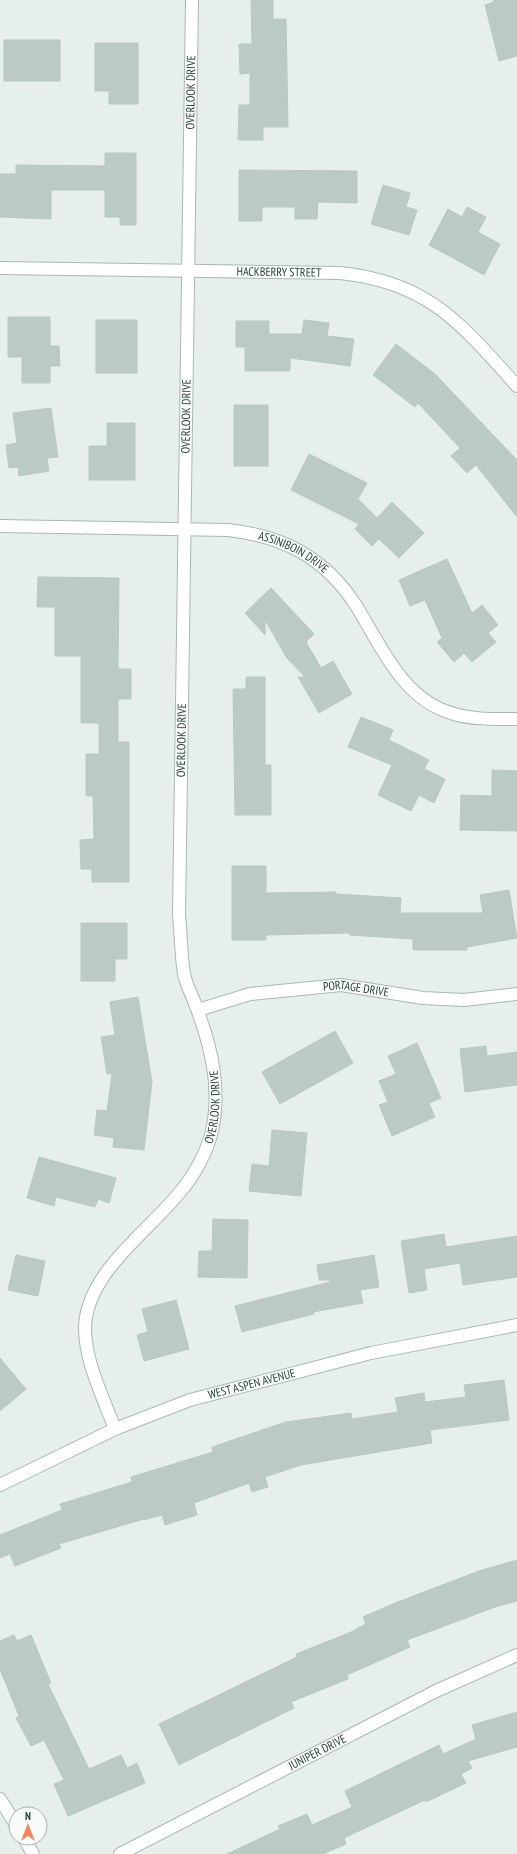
<svg xmlns="http://www.w3.org/2000/svg" width="517" height="1854" font-family="'PT Sans Narrow',sans-serif">
<style>
.building{fill:#bbcac4;stroke:#b8c9c2}
.lines{fill:none;stroke-linecap:round;stroke-linejoin:round}
.minor-casing{stroke:#a8b8b2;stroke-width:14}
.minor{stroke:#fff;stroke-width:12}
.labels{text-anchor:middle;stroke-width:3.5;stroke-linejoin:round;paint-order:stroke}
.street-label{font-size:12px;fill:#24423a;stroke:#f7fbf9}
</style>
<rect width="100%" height="100%" fill="#e6efeb"/>
<g class="building">
<polygon points="251,0 273,0 273,19 286,19 288,127 263,127 263,140 238,140 239,105 250,105 250,73 240,74 239,44 252,44"/>
<polygon points="493,0 517,0 517,56 499,61 485,5 494,2"/>
<rect x="4" y="40" width="56" height="41"/>
<polygon points="95,43 138,43 138,104 109,104 109,91 95,91"/>
<polygon points="105,153 136,153 136,225 120,225 120,217 105,217 105,190 51,190 51,219 0,217 0,174 16,174 16,165 105,166"/>
<polygon points="239,170 357,171 357,203 318,202 317,219 295,219 295,207 262,207 262,221 239,221"/>
<polygon points="383,185 410,193 406,207 417,210 409,235 371,224"/>
<polygon points="467,207 486,217 478,232 500,244 484,275 429,245 448,209 462,217"/>
<polygon points="8,317 50,317 50,346 59,346 60,366 50,366 50,383 22,383 22,357 8,357"/>
<rect x="96" y="320" width="41" height="53"/>
<polygon points="304,320 329,323 327,336 354,339 350,366 290,358 290,371 245,371 245,347 236,347 236,321 269,321 269,334 302,334"/>
<polygon points="396,344 435,374 517,460 517,517 476,465 467,473 451,456 460,448 418,403 415,407 373,375"/>
<rect x="234" y="405" width="34" height="61"/>
<polygon points="51,408 58,457 47,458 49,471 19,476 18,467 9,468 6,445 17,443 13,413"/>
<polygon points="107,423 135,423 135,480 89,480 89,446 107,446"/>
<polygon points="309,454 367,483 358,499 377,518 392,502 424,533 399,558 379,539 372,546 355,529 359,524 291,490"/>
<polygon points="447,559 472,613 482,605 498,625 488,633 496,642 472,662 464,653 454,662 437,642 442,638 425,600 410,606 399,580"/>
<polygon points="38,577 119,578 118,669 131,669 131,699 118,699 118,742 129,742 129,882 92,882 92,869 81,869 80,840 94,839 93,796 86,796 86,754 99,754 99,723 81,723 81,656 55,656 55,607 37,607"/>
<polygon points="271,588 314,634 306,642 321,668 333,661 352,694 319,713 298,677 305,677 287,658 265,620 265,635 245,613"/>
<polygon points="246,677 265,677 265,765 271,765 271,815 235,815 233,689 246,689"/>
<polygon points="361,717 393,730 389,740 429,760 424,769 445,779 434,803 419,795 411,811 378,795 392,765 348,747"/>
<polygon points="492,770 517,771 517,831 460,830 461,795 492,796"/>
<polygon points="232,866 266,866 266,893 336,892 336,894 401,898 400,913 483,913 480,895 509,890 517,938 467,947 467,950 413,950 413,939 350,935 350,933 266,935 266,940 232,940"/>
<polygon points="81,923 127,923 127,959 115,959 115,981 81,981"/>
<polygon points="138,997 152,1082 144,1150 113,1147 114,1138 94,1135 97,1110 107,1111 112,1073 107,1074 101,1037 115,1035 110,1002"/>
<polygon points="335,1031 353,1063 280,1104 262,1072"/>
<polygon points="417,1043 441,1098 429,1103 435,1117 392,1136 379,1105 388,1102 379,1081 396,1074 388,1056"/>
<polygon points="486,1046 487,1056 517,1052 517,1085 465,1092 460,1049"/>
<polygon points="272,1130 307,1133 301,1196 249,1191 252,1164 269,1166"/>
<polygon points="39,1157 116,1178 109,1203 98,1199 95,1207 56,1197 54,1206 27,1198"/>
<polygon points="213,1219 248,1220 247,1278 198,1277 199,1251 212,1251"/>
<polygon points="444,1234 446,1247 517,1236 517,1277 463,1285 460,1263 424,1269 427,1290 409,1293 401,1241"/>
<polygon points="16,1255 45,1261 38,1296 8,1290"/>
<polygon points="374,1255 379,1287 360,1290 363,1303 313,1312 314,1314 242,1332 235,1306 330,1282 330,1280 319,1280 317,1265"/>
<polygon points="176,1300 189,1349 144,1361 137,1335 148,1332 142,1309"/>
<polygon points="0,1358 26,1389 0,1411"/>
<polygon points="504,1380 509,1420 430,1430 432,1443 301,1465 265,1477 268,1487 252,1492 249,1483 194,1503 197,1515 165,1525 162,1515 144,1520 144,1519 59,1544 61,1548 15,1566 10,1554 0,1558 0,1535 62,1510 60,1504 132,1482 131,1477 213,1452 212,1447 286,1422 351,1413 352,1419 398,1412 395,1398 424,1393 425,1402 466,1397 464,1385"/>
<polygon points="517,1560 517,1601 495,1607 407,1640 410,1647 347,1675 348,1679 291,1702 294,1708 179,1765 159,1724 297,1657 296,1654 356,1630 356,1629 366,1624 363,1617 395,1603 479,1571"/>
<polygon points="14,1635 17,1641 31,1635 51,1683 48,1684 89,1769 121,1755 127,1768 137,1763 145,1783 68,1816 54,1784 64,1780 44,1740 31,1746 16,1718 19,1716 0,1669 0,1641"/>
<polygon points="517,1712 517,1747 468,1761 472,1768 461,1774 466,1783 426,1802 425,1800 344,1838 346,1844 323,1854 227,1854 280,1829 278,1826 307,1814 312,1825 352,1807 345,1791 439,1745 443,1754 476,1739 472,1725"/>
</g>
<g class="lines">
<g class="minor-casing">
<g id="minor">
<path id="s1" d="M0,268l340,5c89,9 121,51 177,113"/>
<path id="s2" d="M0,526l228,4c55,6 96,27 127,74 25,39 46,94 96,109 21,7 44,6 66,6"/>
<path id="s3" d="M198,1010l52,-16 91,-9 82,13 41,2 53,-6"/>
<path id="s4" d="M115,1429c-12,-32 -30,-67 -30,-101 1,-55 64,-97 95,-136 14,-16 27,-40 32,-61 9,-42 0,-82 -15,-122 -3,-10 -9,-20 -12,-31 -4,-15 -4,-45 -6,-63l13,-915"/>
<path id="s5" d="M0,1485l115,-56 75,-29 181,-47 146,-28"/>
<polyline points="0,1799 16,1825"/>
<polyline points="24,1838 33,1854"/>
<path id="s6" d="M120,1854l316,-163 81,-36"/>
</g>
</g>
<use href="#minor" class="minor"/>
</g>
<g class="labels">
<g class="street-label">
<text dy="4" stroke="none"><textPath href="#s4" startOffset="1389">OVERLOOK DRIVE</textPath></text>
<text dy="4" stroke="none"><textPath href="#s1" startOffset="279">HACKBERRY STREET</textPath></text>
<text dy="4" stroke="none"><textPath href="#s4" startOffset="1065">OVERLOOK DRIVE</textPath></text>
<text dy="4" stroke="none"><textPath href="#s2" startOffset="298">ASSINIBOIN DRIVE</textPath></text>
<text dy="4" stroke="none"><textPath href="#s4" startOffset="741">OVERLOOK DRIVE</textPath></text>
<text dy="4" stroke="none"><textPath href="#s3" startOffset="161">PORTAGE DRIVE</textPath></text>
<text dy="4" stroke="none"><textPath href="#s4" startOffset="369">OVERLOOK DRIVE</textPath></text>
<text dy="4" stroke="none"><textPath href="#s5" startOffset="272">WEST ASPEN AVENUE</textPath></text>
<text dy="4" stroke="none"><textPath href="#s6" startOffset="222">JUNIPER DRIVE</textPath></text>
</g>
</g>
<g transform="translate(28 1826)"><circle r="19" fill="#f7fbf9" stroke="#a3b1ad"/>
<path d="M0-3L7 15L0 10L-7 15Z" fill="#f4845f"/>
<text y="-6" font-size="11" font-weight="bold" text-anchor="middle" fill="#24423a">N</text>
</g>
</svg>
